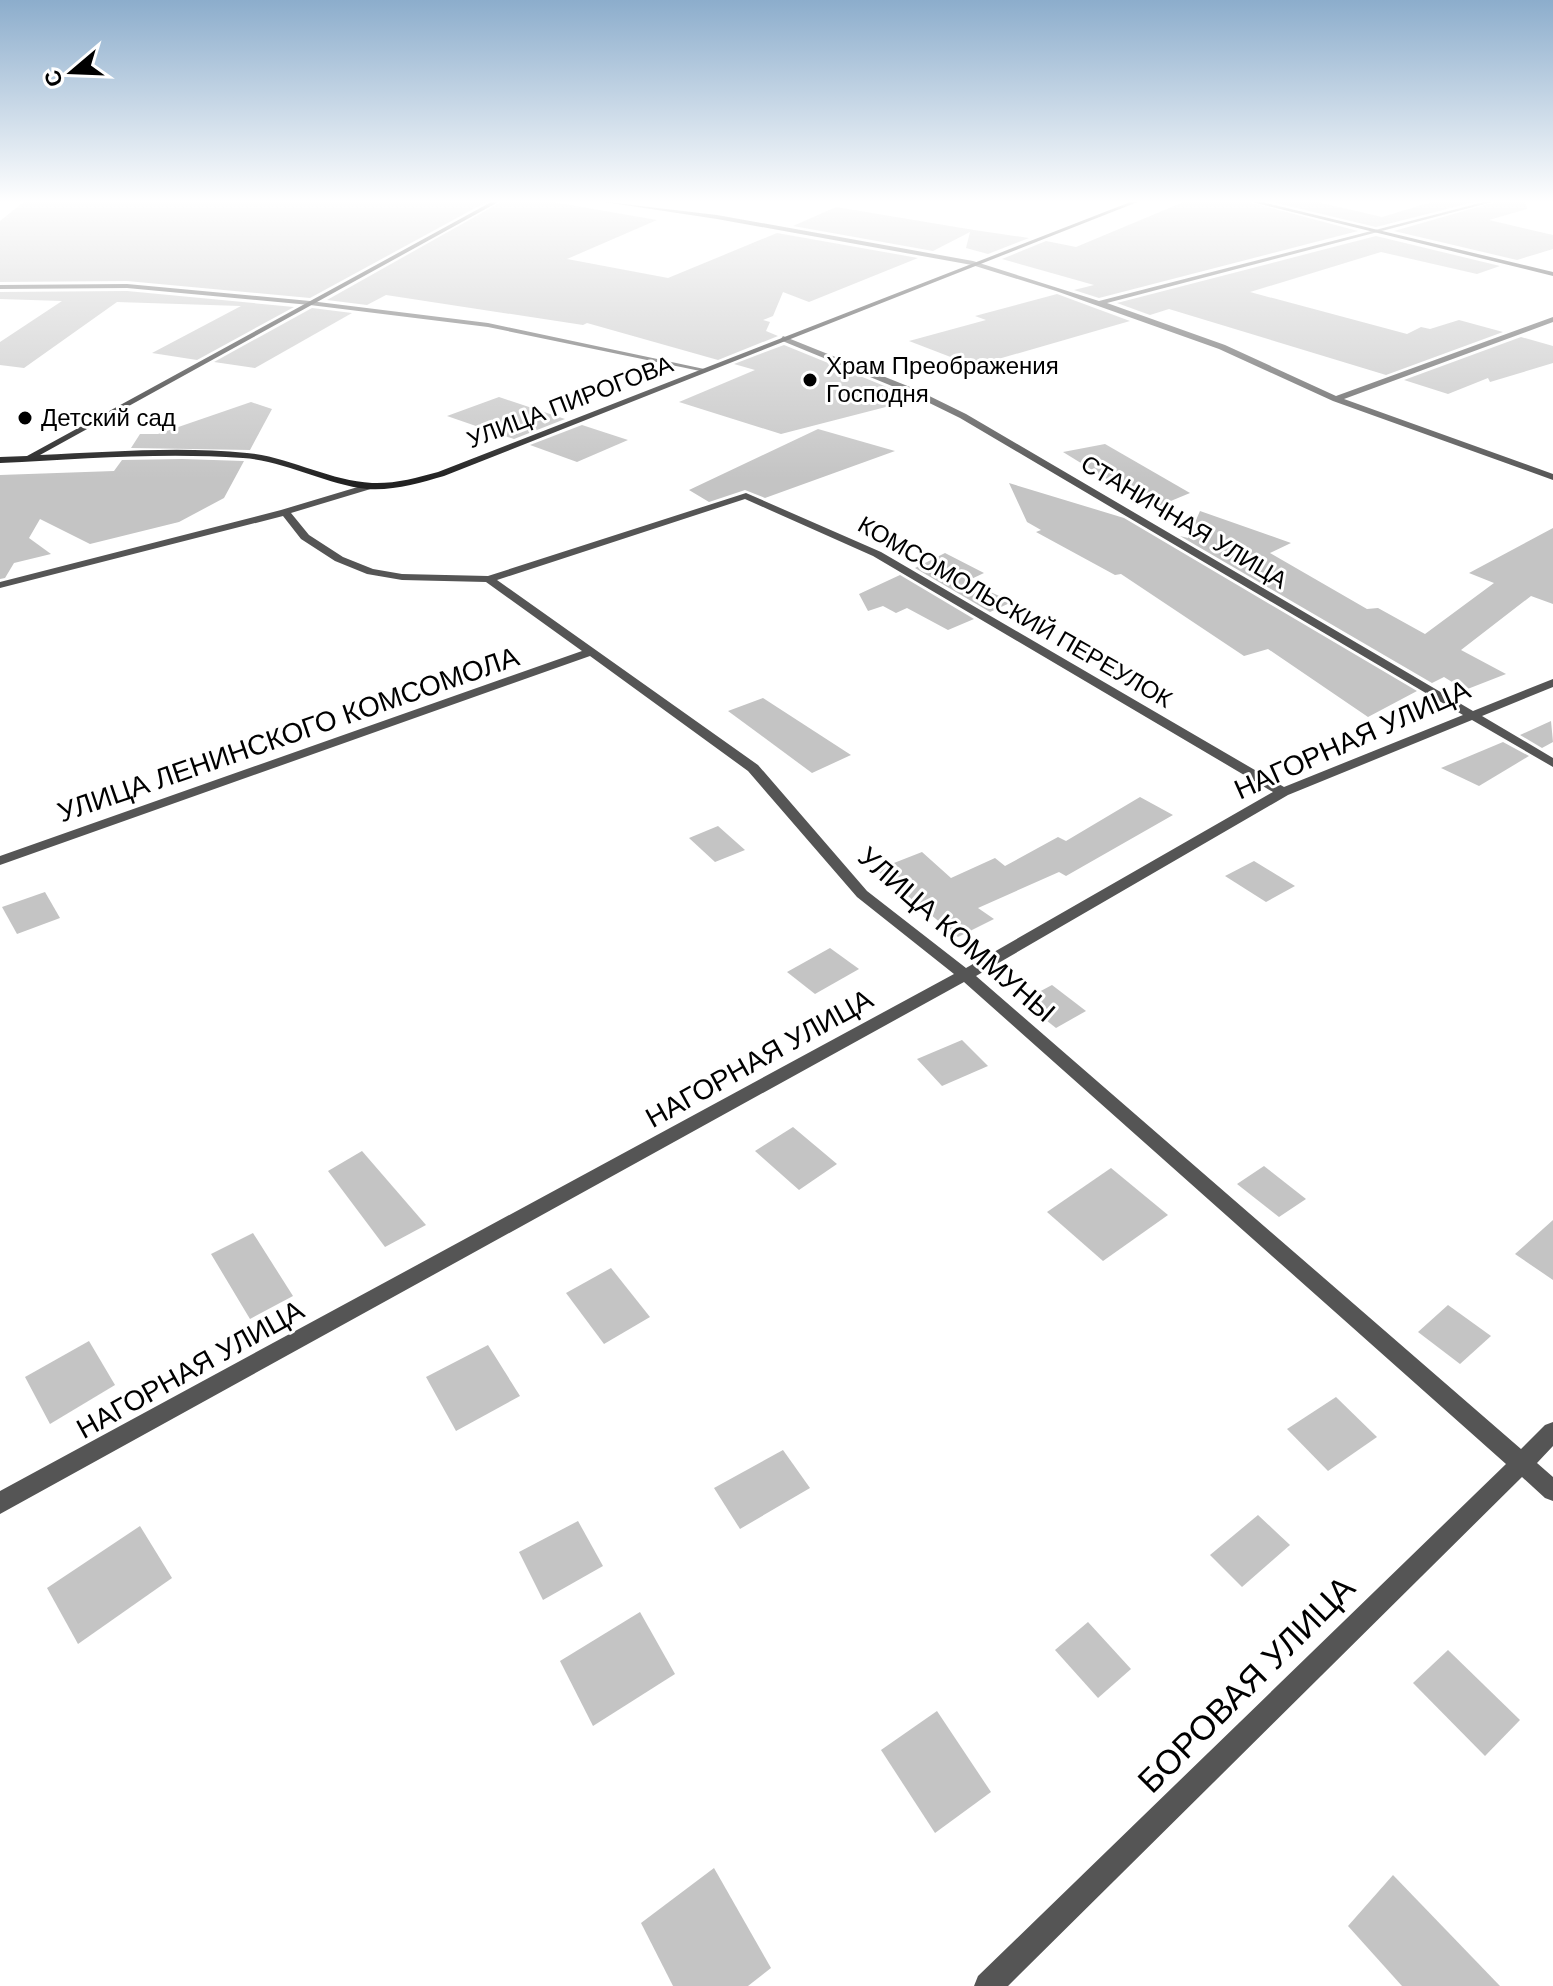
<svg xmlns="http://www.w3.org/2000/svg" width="1553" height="1986" font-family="Arial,sans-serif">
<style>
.building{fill:#c4c4c4}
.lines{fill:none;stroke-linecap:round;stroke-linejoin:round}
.street{fill:#555;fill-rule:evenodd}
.secondary{fill:#222;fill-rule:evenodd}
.poi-dot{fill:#000;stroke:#fff;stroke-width:3}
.labels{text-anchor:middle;stroke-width:6;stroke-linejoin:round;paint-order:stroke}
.far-poi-label{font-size:24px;fill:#000;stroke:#fff;text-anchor:start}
.far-street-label{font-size:24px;fill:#000;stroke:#fff}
.street-label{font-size:28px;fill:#000;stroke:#fff}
.near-street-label{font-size:34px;fill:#000;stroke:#fff}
</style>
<rect width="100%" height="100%" fill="#fff"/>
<g class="building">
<polygon points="25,201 488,201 310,298 127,281 0,282 0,221"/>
<polygon points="503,201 547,201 657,220 567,259 668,278 777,233 918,258 809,302 783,292 773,316 763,320 770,322 766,331 778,336 718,360 587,323 583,325 386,295 367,305 327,300"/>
<polygon points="1186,201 1245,201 1358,231 1099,298 1074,290 1094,285 1002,259 1046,241 1076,247"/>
<polygon points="1268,201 1313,201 1382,217 1435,201 1478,201 1376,227"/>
<polygon points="1499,201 1525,201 1527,209 1489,220 1553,235 1553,249 1517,260 1394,231"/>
<polygon points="836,207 974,230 1029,238 988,254 966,248 970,232 933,251 793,226"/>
<polygon points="1376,236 1500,266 1477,274 1381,252 1250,292 1407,334 1421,327 1430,329 1459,320 1503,332 1386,375 1169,309 1150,315 1117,303"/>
<polygon points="127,291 294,307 197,360 152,353 241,306 117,302 24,368 0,365 0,342 62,301 0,299 0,292"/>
<polygon points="1057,294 1130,321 974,366 909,341 986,320 975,316"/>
<polygon points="312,308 352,313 255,368 214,362"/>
<polygon points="1521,337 1553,346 1553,363 1490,382 1488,378 1448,394 1404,380"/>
<polygon points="784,345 882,385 913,400 781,434 679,402 755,370 734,364"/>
<polygon points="499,397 565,419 514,439 447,416"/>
<polygon points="251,402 272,409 250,450 131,448 140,434 158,434"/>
<polygon points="582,425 628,440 577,462 530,445"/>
<polygon points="818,429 895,451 765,498 745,490 709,502 689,490"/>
<polygon points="1105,444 1190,493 1154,508 1063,452"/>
<polygon points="182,459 244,461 224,498 179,522 90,544 40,519 29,538 51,554 14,563 5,578 0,579 0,475 114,471 122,460"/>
<polygon points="1009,483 1124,518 1417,691 1368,717 1268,649 1244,656 1121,574 1115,575 1036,532 1041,530 1027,522"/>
<polygon points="1200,511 1291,543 1270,553 1367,609 1378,608 1425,634 1494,583 1469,573 1553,528 1553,604 1531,596 1461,650 1506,674 1465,690 1444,677 1432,683 1180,536 1188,538"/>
<polygon points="945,553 984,573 967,581 1012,602 990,612 915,568"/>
<polygon points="900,575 974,619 948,630 907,608 896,613 883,606 868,611 859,594"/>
<polygon points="763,698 851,755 812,773 728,711"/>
<polygon points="1551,721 1553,742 1542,748 1520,735"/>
<polygon points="1503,742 1529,756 1479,786 1441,768"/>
<polygon points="1140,797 1173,815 1066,876 1059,872 978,908 994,919 958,937 876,870 922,852 951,878 995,858 1005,866 1058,837 1066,841"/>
<polygon points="718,826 745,850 715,862 689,838"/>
<polygon points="1254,861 1295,886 1266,902 1225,876"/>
<polygon points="45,892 60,918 17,934 2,907"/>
<polygon points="830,948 859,969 815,994 787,972"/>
<polygon points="1052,985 1086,1011 1056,1028 1022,1001"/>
<polygon points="962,1040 988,1066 942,1086 917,1059"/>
<polygon points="793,1127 837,1164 799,1190 755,1151"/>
<polygon points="362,1151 426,1225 385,1247 328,1171"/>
<polygon points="1264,1166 1306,1199 1279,1217 1237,1184"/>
<polygon points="1111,1168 1168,1215 1103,1261 1047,1212"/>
<polygon points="1553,1220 1553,1280 1515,1254"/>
<polygon points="253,1233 293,1296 250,1319 211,1254"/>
<polygon points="611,1268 650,1317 604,1344 566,1293"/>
<polygon points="1448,1305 1491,1336 1460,1364 1418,1332"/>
<polygon points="89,1341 115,1385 50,1424 25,1377"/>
<polygon points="488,1345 520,1396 456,1431 426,1377"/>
<polygon points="1336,1397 1377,1437 1328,1471 1287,1429"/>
<polygon points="783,1450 810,1488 740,1529 714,1488"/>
<polygon points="1258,1515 1290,1545 1242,1587 1210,1555"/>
<polygon points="578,1521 603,1566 543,1600 519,1552"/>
<polygon points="140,1526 172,1578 78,1644 47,1588"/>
<polygon points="640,1612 675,1674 593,1726 560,1661"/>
<polygon points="1088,1622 1131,1669 1098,1698 1055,1650"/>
<polygon points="1448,1650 1520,1720 1485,1756 1413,1683"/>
<polygon points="937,1711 991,1792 935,1833 881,1750"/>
<polygon points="714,1868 771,1968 748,1986 673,1986 641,1923"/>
<polygon points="1393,1875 1500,1986 1402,1986 1348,1926"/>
</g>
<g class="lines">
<g class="street">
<polygon points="598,201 717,215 973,261 1099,301 1488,201 1496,201 1107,303 1225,345 1336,396 1553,317 1553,322 1344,399 1553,474 1553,480 1333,401 1219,349 1056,291 972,265 717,219"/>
<polygon points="127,284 310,301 488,323 709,370 705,372 488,327 310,305 127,288 0,289 0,285"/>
<path d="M783,336l132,53 51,25 507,297 80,-32v8l-71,29 71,42v9l-81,-47 -184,75 -312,181 545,473 24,-24 8,-3v24l-16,17 16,14v24l-8,-3 -23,-21 -514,509h-34l4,-10 528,-512 -542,-482 -964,532v-23l954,-517 -97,-77 -109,-126 -158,-115 -590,209v-9l582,-205 -96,-69 -84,-2 -35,-6 -32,-13 -34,-22 -18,-23 -283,72v-6l281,-72 90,-27 5,3 -2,2 -83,25 18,22 34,22 30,12 29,5 86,2 258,-83 135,59 403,235 179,-72 -503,-297 -51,-25 -129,-53zM745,499l128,57 400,236 -307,176 -99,-77 -109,-126 -261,-185z"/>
</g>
<g class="secondary">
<path d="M493,201h7l-460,254c68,-3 139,-9 207,-2 43,4 82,28 125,30 22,1 44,-5 66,-11l695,-271h7l-696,275c-24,7 -51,15 -77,13 -43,-5 -81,-28 -124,-31 -81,-6 -162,1 -243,5v-6l27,-1z"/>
<polygon points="1248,201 1257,201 1553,272 1553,276"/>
</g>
</g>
<linearGradient id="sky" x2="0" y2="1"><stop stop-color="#8cadcc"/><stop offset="0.42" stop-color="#fff"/><stop offset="1" stop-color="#fff" stop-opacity="0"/></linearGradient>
<rect width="1553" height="479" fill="url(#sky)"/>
<g class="poi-dot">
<circle cx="810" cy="380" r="8"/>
<circle cx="25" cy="418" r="8"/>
</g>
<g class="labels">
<g class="far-poi-label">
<text x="826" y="374">Храм Преображения<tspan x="826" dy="28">Господня</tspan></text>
<text x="41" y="426">Детский сад</text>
</g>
<g class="far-street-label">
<text transform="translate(570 402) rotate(-21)" y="8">УЛИЦА ПИРОГОВА</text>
<text transform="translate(1184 522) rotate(31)" y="8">СТАНИЧНАЯ УЛИЦА</text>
<text transform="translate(1015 612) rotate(30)" y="8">КОМСОМОЛЬСКИЙ ПЕРЕУЛОК</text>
</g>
<g class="street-label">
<text transform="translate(288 734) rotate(-19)" y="10">УЛИЦА ЛЕНИНСКОГО КОМСОМОЛА</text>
<text transform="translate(1352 739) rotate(-24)" y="10">НАГОРНАЯ УЛИЦА</text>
<text transform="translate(957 934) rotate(41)" y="10">УЛИЦА КОММУНЫ</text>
<text transform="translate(759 1058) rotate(-29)" y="10">НАГОРНАЯ УЛИЦА</text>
<text transform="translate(190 1369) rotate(-29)" y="10">НАГОРНАЯ УЛИЦА</text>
</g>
<g class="near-street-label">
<text transform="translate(1246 1684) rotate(-45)" y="12">БОРОВАЯ УЛИЦА</text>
</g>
</g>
<g transform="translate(72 72) rotate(251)" stroke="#ffffff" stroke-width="6" paint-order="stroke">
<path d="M0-6L14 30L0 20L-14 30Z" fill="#000000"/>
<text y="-12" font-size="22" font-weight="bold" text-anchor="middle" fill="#000000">С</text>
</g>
</svg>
